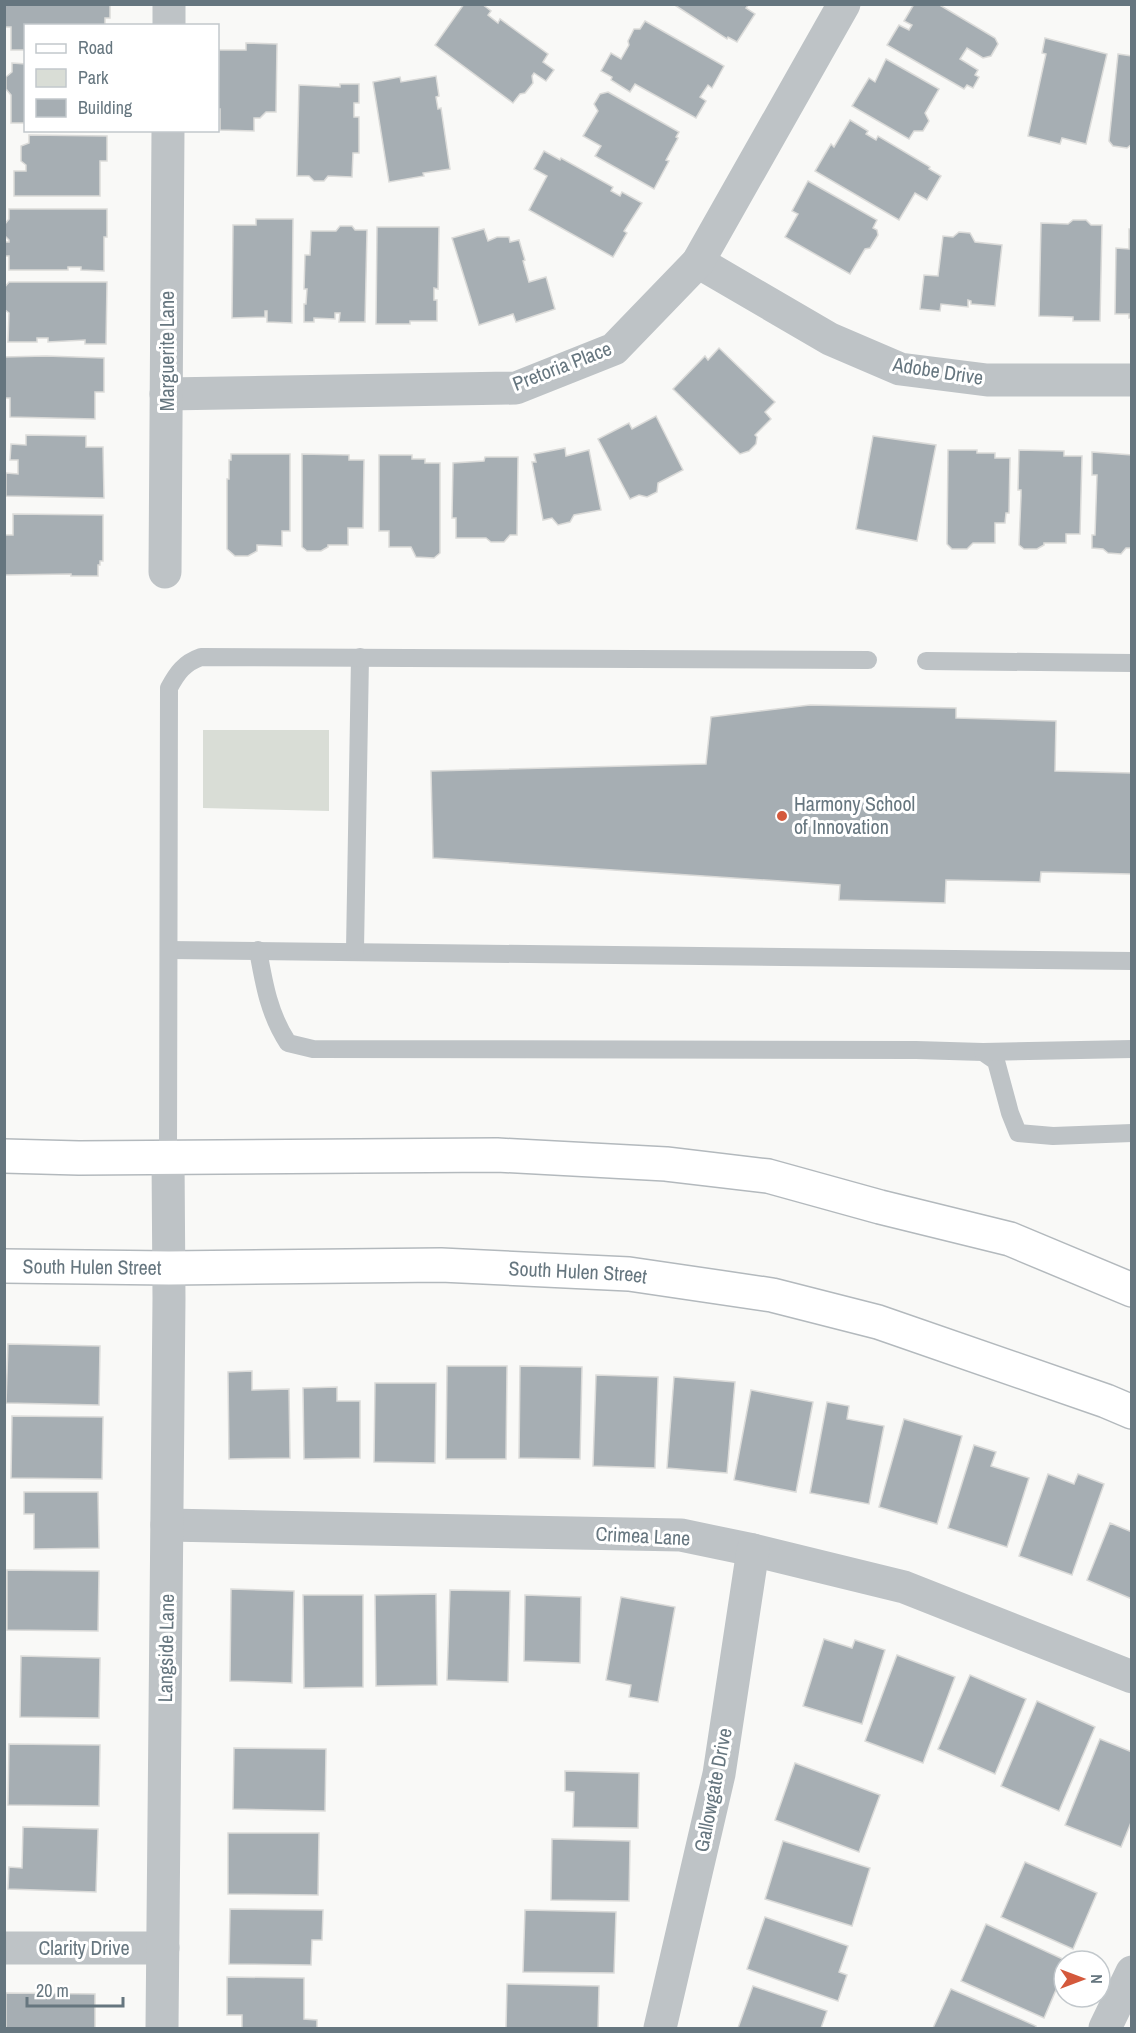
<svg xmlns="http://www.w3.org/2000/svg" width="1136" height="2033" font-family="'Archivo Narrow',sans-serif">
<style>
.green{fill:#d9ddd6}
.building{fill:#a6aeb3;stroke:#dbdbd9;stroke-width:1.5}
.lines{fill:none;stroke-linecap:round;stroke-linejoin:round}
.secondary-casing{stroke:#b3b9bd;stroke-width:36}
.lane{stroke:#bec3c6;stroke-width:18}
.street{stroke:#bec3c6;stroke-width:33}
.secondary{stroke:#fff;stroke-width:33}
.poi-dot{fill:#d4593c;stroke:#fff;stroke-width:2}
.labels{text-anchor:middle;stroke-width:6;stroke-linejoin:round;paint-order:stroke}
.street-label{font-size:20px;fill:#66767f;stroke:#fff}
.poi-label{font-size:20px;fill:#66767f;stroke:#fff;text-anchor:start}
</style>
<rect width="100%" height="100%" fill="#f9f9f7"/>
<polygon class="green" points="203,730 329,730 329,811 203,808"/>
<g class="building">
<polygon points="5,4 110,4 110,18 105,18 105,26 26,26 26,50 11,50 11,27 5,27"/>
<polygon points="464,4 482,4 491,11 488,15 498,23 500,19 548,54 543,62 554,70 546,81 534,73 532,76 533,83 525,93 520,94 513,103 435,45"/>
<polygon points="673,4 749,4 746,8 755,14 737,42 728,37 727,39"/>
<polygon points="914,4 938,4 995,38 998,44 991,56 983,58 967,48 960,59 978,70 975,75 979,77 973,88 967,85 964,89 887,45 899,25 909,30 912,25 904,21"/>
<polygon points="645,21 724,66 712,88 708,85 700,97 706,101 696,118 635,84 630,92 611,80 612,77 601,71 611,53 621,59 629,45 628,41 634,29 640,29"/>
<polygon points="1045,38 1107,54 1086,144 1062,138 1060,144 1028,136 1046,54 1042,53"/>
<polygon points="246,43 277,44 276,112 266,112 260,118 254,118 254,131 220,130 220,109 218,109 219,50 246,50"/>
<polygon points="1118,54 1132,56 1132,144 1127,148 1113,146 1109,141"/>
<polygon points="886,59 939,89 925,113 929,121 923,131 914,131 909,139 852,106 869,78 875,82"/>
<polygon points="12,63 26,64 26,123 11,123 11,95 6,89 6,77 12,72"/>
<polygon points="436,76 439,96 436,97 438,109 441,108 450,169 423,173 424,176 389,182 373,82 400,77 401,82"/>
<polygon points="340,84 359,84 359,103 354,103 354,117 359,117 359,153 353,153 352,177 328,176 324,181 314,181 309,176 297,176 299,85 340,87"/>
<polygon points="608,92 679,132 676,137 678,138 666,160 669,161 654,189 595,156 601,146 583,136 598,111 594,104 600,94"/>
<polygon points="850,120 868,131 866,134 876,140 878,136 930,167 929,169 941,176 927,200 915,193 899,220 815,171 831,144 834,147"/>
<polygon points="29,135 107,136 107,161 100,161 100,196 14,196 14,171 26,171 26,165 21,161 21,146 29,143"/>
<polygon points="544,151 560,160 561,158 613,187 611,191 620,196 622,192 642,203 624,231 627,233 613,257 529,210 547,176 534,169"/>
<polygon points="808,181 877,220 873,228 877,230 878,235 870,248 865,249 850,274 785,237 798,214 792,211"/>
<polygon points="9,209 107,209 107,237 104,237 104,271 81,270 81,267 68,267 68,270 9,270 9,256 4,256 4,242 9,242 9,240 5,236 5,224 9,219"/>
<polygon points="256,219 293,219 292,323 267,322 267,311 265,311 265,317 232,318 233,225 256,225"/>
<polygon points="1073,220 1086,220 1091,225 1102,225 1100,321 1073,321 1073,317 1039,316 1041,223 1068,224"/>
<polygon points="340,226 352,226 355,230 367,230 365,322 339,322 340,313 335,313 335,319 314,318 314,322 304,322 304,304 306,304 307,289 304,289 305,255 310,255 311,231 336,231"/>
<polygon points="377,227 439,227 438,289 434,288 434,300 437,300 437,321 410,321 410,324 376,324"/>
<polygon points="484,229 488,241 497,237 509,237 510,242 519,240 525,260 523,261 529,282 546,277 555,309 516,322 513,314 479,325 452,238"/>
<polygon points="1129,229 1132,229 1132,318 1129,318 1129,314 1115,314 1116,248 1129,249"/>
<polygon points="959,232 970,233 975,242 1002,245 995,306 971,304 971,301 968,300 968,307 941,304 940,311 920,309 924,275 938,276 943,236 953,237"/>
<polygon points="9,282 107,282 106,344 85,344 85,340 48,342 48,338 37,338 37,342 8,342 9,313 4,309 4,288"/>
<polygon points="719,348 775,402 765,412 771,419 755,435 757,437 756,444 749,451 740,454 673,389 705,356 708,360"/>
<polygon points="46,356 104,358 104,392 95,392 95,419 10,417 10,398 4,398 4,357"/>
<polygon points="656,416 683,470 658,483 657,492 647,497 639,495 630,499 598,439 629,423 632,429"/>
<polygon points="26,435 86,436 86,447 103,447 104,498 6,496 6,473 18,474 18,460 10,460 11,444 26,445"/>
<polygon points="873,436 936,445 917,541 856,529"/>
<polygon points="565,448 566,456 589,450 601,510 574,515 570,522 558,525 552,518 543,520 532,462 536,462 534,454"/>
<polygon points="948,450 977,450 977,453 995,453 995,458 1010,458 1009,513 1006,513 1005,523 995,523 995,543 973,543 967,549 952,549 947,544"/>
<polygon points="1019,450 1064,451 1064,456 1082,456 1080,534 1066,534 1066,543 1044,543 1044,545 1037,549 1024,549 1019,545 1021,496 1021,490 1018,490"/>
<polygon points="1092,452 1132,455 1132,548 1126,548 1121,554 1108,553 1103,549 1092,548 1092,535 1095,535 1097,475 1092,475"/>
<polygon points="231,454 290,454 290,531 282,531 282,546 257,545 257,551 248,556 235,556 227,549 227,479 229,479 229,460 231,460"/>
<polygon points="302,454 349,455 349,460 364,460 363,528 348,528 348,545 328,545 328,547 321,551 307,551 302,547"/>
<polygon points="379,455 412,455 412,459 425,459 425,463 440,463 440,553 434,558 416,557 411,547 389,547 389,531 379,531"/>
<polygon points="485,457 518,457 517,535 510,535 504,542 491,542 486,538 456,538 456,518 452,518 453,463 484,461"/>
<polygon points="13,514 103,515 103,561 100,561 100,565 98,565 98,576 71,576 71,574 4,575 4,535 13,535"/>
<polygon points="810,705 956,708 956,718 1056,721 1055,771 1132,773 1132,874 1041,872 1040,882 946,880 945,903 839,900 840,885 433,858 431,771 706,764 711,717"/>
<polygon points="8,1344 100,1346 99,1405 6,1403"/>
<polygon points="447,1366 507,1366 506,1459 446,1459"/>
<polygon points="520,1366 582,1367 580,1459 519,1458"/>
<polygon points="252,1371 252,1390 289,1389 290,1458 229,1459 228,1372"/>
<polygon points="596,1375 658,1377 655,1468 593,1466"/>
<polygon points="674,1377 735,1382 727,1473 667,1468"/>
<polygon points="375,1383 436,1383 435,1463 374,1462"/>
<polygon points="337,1387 337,1401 360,1401 360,1458 304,1459 303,1388"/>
<polygon points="751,1390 813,1402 796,1492 734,1480"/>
<polygon points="827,1402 849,1406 847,1419 884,1426 869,1504 810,1493"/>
<polygon points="12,1416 103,1417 102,1479 11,1478"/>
<polygon points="904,1419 962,1436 937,1524 879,1507"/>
<polygon points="974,1445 996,1452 991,1466 1029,1478 1007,1547 948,1528"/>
<polygon points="1048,1474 1074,1484 1078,1474 1104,1484 1072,1575 1019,1556"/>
<polygon points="24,1492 98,1492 99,1548 34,1549 34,1514 24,1514"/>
<polygon points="1110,1523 1132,1532 1132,1599 1087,1580"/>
<polygon points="7,1570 99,1571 98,1631 7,1630"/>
<polygon points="231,1589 294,1591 292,1683 230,1681"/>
<polygon points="450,1590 510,1591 508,1682 447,1680"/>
<polygon points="436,1594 437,1685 376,1686 375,1595"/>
<polygon points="303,1595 363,1595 363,1687 304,1688"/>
<polygon points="525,1595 581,1597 580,1663 524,1661"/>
<polygon points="621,1597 675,1607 658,1702 629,1697 631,1685 606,1680"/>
<polygon points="824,1639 852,1648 855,1640 885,1650 862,1724 803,1706"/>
<polygon points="897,1655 955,1677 923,1763 865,1741"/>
<polygon points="21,1656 100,1658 99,1718 20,1717"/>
<polygon points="970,1675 1026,1699 995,1774 938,1749"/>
<polygon points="1037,1701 1095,1727 1059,1811 1001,1786"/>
<polygon points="1100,1739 1132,1752 1132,1820 1121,1847 1065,1825"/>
<polygon points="9,1744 100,1745 99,1806 8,1805"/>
<polygon points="234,1748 326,1749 325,1811 233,1809"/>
<polygon points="795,1763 880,1795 859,1852 775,1820"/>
<polygon points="565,1771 639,1773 638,1828 573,1827 574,1792 565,1791"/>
<polygon points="23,1827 98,1829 96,1892 8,1889 9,1867 22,1868"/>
<polygon points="228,1833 319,1833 318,1895 228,1894"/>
<polygon points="552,1839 630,1841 629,1901 551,1900"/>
<polygon points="783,1841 870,1868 852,1926 765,1899"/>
<polygon points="1025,1862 1097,1893 1073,1949 1001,1917"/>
<polygon points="230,1909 323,1910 322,1940 312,1940 311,1965 229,1964"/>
<polygon points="525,1910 616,1912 614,1973 523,1972"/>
<polygon points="765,1917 848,1946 839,1972 847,1975 838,2001 747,1969"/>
<polygon points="986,1924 1067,1961 1064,1961 1064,1971 1044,2018 961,1981"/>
<polygon points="227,1977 304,1978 304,2019 317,2020 317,2028 242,2028 242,2015 227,2015"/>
<polygon points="507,1984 599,1986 598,2028 506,2028"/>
<polygon points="753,1986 827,2011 821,2028 738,2028"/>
<polygon points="951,1989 1036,2026 1035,2028 933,2028"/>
<polygon points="6,1993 95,1994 95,2028 6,2028"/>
</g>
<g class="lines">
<g class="secondary-casing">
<g id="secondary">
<polyline points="4,1156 79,1158 497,1155 666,1164 768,1176 880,1207 1010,1239 1132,1290"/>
<path id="s1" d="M4,1266l165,2 272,-3 188,9 143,21 106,27 228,79 26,11"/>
</g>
</g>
<g class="lane">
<polyline points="926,661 1132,663"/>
<polyline points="169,950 1132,961"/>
<path d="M258,950c6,34 11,64 30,93l25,6 603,1 67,2 13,9 14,52 8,20 35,3 79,-3"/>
<polyline points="355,950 360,657"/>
<polyline points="983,1052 1132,1049"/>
<path d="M168,1157l1,-469c8,-15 15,-25 32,-31l667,3"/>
</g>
<g class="street">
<polyline points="169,26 169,4"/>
<polyline points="698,262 830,339 900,369 987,380 1132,380"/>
<polyline points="166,394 516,388 614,349 698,262 844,4"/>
<polyline points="165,572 168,130"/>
<polyline points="167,1525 681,1535 753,1550 904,1587 1132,1677"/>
<polyline points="4,1948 163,1948"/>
<polyline points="162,2028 169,1298 168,1157"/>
<polyline points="660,2028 719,1774 753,1550"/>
<polyline points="1105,2028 1132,1972"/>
</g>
<use href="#secondary" class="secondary"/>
</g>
<circle class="poi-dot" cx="782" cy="816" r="6"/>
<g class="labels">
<g class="street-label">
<text transform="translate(167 351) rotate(-90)" y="7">Marguerite Lane</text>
<text transform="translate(562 366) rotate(-21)" y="7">Pretoria Place</text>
<text transform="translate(938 371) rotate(9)" y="7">Adobe Drive</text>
<text dy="7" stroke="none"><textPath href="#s1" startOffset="88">South Hulen Street</textPath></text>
<text dy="7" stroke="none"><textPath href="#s1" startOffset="574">South Hulen Street</textPath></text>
<text transform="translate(643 1536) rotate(3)" y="7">Crimea Lane</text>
<text transform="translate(166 1648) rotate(-89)" y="7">Langside Lane</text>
<text transform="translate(713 1790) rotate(-79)" y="7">Gallowgate Drive</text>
<text x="84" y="1955">Clarity Drive</text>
</g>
<g class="poi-label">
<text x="794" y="811">Harmony School<tspan x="794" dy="23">of Innovation</tspan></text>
</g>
</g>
<rect width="1136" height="2033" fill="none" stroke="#66767f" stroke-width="12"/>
<rect x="24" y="24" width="195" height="108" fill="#ffffff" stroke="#c2c8cc" stroke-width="1.5"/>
<rect x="36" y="44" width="30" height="9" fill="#ffffff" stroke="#c2c8cc" stroke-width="1.5"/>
<text x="78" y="54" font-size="18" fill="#66767f">Road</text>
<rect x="36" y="69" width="30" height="18" fill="#d9ddd6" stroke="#c2c8cc" stroke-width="1.5"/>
<text x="78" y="84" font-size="18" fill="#66767f">Park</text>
<rect x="36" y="99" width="30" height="18" fill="#a6aeb3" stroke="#c2c8cc" stroke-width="1.5"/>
<text x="78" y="114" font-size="18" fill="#66767f">Building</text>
<g transform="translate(1082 1979) rotate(90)"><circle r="28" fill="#ffffff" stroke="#c2c8cc" stroke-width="1.5"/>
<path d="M0-4.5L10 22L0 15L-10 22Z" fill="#d4593c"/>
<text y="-9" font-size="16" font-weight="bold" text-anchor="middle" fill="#66767f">N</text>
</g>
<path d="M27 1997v9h96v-9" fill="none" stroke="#66767f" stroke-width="3"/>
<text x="36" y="1997" font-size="18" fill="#66767f" stroke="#ffffff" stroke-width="4.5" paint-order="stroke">20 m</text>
</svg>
